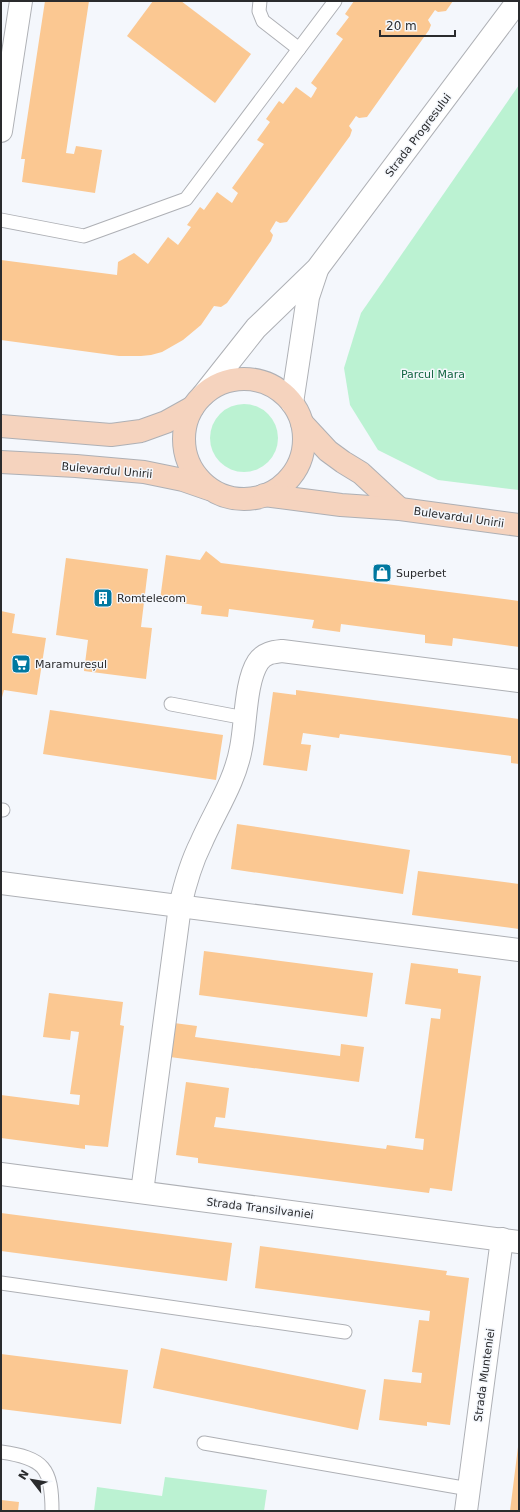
<svg xmlns="http://www.w3.org/2000/svg" width="520" height="1512" font-family="'DejaVu Sans',sans-serif">
<style>
.green{fill:#bbf2d2}
.building{fill:#fbc892}
.lines{fill:none;stroke-linecap:round;stroke-linejoin:round}
.service-casing{stroke:#aeb0b5;stroke-width:15}
.minor-casing{stroke:#aeb0b5;stroke-width:24}
.tertiary-casing{stroke:#aeb0b5;stroke-width:24}
.secondary-casing{stroke:#aeb0b5;stroke-width:24}
.service{stroke:#fff;stroke-width:13}
.minor{stroke:#fff;stroke-width:22}
.tertiary{stroke:#fff;stroke-width:22}
.secondary{stroke:#f5d3be;stroke-width:22}
.labels{text-anchor:middle;stroke-width:3;stroke-linejoin:round;paint-order:stroke}
.street-label{font-size:11px;fill:#2a2b2d;stroke:#f4f7fc}
.park-label{font-size:11px;fill:#136643;stroke:#f4f7fc}
.poi-label{font-size:11px;fill:#2a2b2d;stroke:#f4f7fc;text-anchor:start}
</style>
<rect width="100%" height="100%" fill="#f4f7fc"/>
<g class="green">
<polygon points="519,85 519,490 438,480 378,450 350,405 344,368 361,313"/>
<circle cx="244" cy="438" r="34"/>
<polygon points="165,1477 267,1490 264,1511 94,1511 97,1487 162,1496"/>
</g>
<g class="building">
<polygon points="45,1 89,1 66,153 74,154 76,146 102,150 95,193 22,182 25,159 21,159"/>
<polygon points="153,1 181,1 251,54 215,103 127,36"/>
<polygon points="354,1 453,1 446,11 438,12 435,10 428,20 431,25 429,30 367,117 359,118 356,116 349,126 352,130 350,136 287,222 280,223 276,221 270,231 273,235 271,241 227,303 221,307 214,306 201,325 183,340 162,352 151,355 141,356 119,356 1,340 1,260 117,275 118,262 134,253 148,264 168,237 178,245 191,227 187,225 200,207 204,210 217,192 232,203 238,193 232,188 264,144 257,140 270,122 266,119 279,101 283,104 296,87 311,98 313,95 317,88 311,83 343,39 336,34 349,17 345,14"/>
<polygon points="206,551 221,563 519,601 519,647 453,638 452,646 425,643 425,635 341,624 340,632 312,628 314,620 229,609 228,617 201,614 202,606 160,600 166,555 200,560"/>
<polygon points="66,558 148,569 141,627 152,628 146,679 84,671 88,640 56,635"/>
<polygon points="1,611 15,614 12,633 46,638 37,695 4,690 1,701"/>
<polygon points="296,690 519,719 519,764 511,763 511,756 340,734 339,738 303,733 301,744 311,745 307,771 263,765 273,692 296,695"/>
<polygon points="50,710 223,735 216,780 43,754"/>
<polygon points="237,824 410,850 403,894 231,869"/>
<polygon points="418,871 519,884 519,929 412,915"/>
<polygon points="204,951 373,973 367,1017 199,995"/>
<polygon points="411,963 458,969 458,973 481,976 452,1191 430,1188 429,1193 314,1178 198,1163 198,1158 176,1155 186,1082 229,1088 225,1118 216,1117 214,1127 386,1149 387,1145 423,1150 424,1139 415,1138 431,1018 440,1019 441,1009 405,1004"/>
<polygon points="49,993 123,1002 120,1025 124,1026 108,1147 85,1145 85,1149 1,1138 1,1095 79,1105 80,1095 70,1094 79,1032 71,1031 70,1040 43,1037"/>
<polygon points="174,1023 197,1026 195,1037 340,1056 341,1044 364,1047 359,1082 170,1057"/>
<polygon points="1,1213 232,1243 227,1281 1,1251"/>
<polygon points="260,1246 447,1271 446,1275 469,1278 450,1425 427,1422 427,1426 379,1420 384,1379 421,1383 422,1373 412,1372 419,1320 429,1321 430,1311 255,1288"/>
<polygon points="161,1348 366,1390 358,1430 153,1388"/>
<polygon points="1,1354 128,1370 121,1424 1,1409"/>
<polygon points="518,1447 519,1511 510,1511"/>
<polygon points="1,1500 19,1502 18,1511 1,1511"/>
</g>
<g class="lines">
<g class="service-casing">
<g id="service">
<polyline points="260,1 259,11 263,21 299,49"/>
<polyline points="1,220 84,236 186,199 335,1"/>
<polyline points="171,704 245,718"/>
<polyline points="1,810 3,810"/>
<polyline points="1,1283 345,1332"/>
<polyline points="204,1443 469,1489"/>
<path d="M1,1452c43,6 51,16 51,59"/>
</g>
</g>
<g class="minor-casing">
<g id="minor">
<polyline points="1,131 21,1"/>
<polyline points="1,883 519,950"/>
<polyline points="1,1174 519,1242"/>
<path d="M142,1192l38,-286c5,-22 11,-43 21,-63 14,-32 34,-61 40,-95 5,-24 4,-66 17,-86 6,-9 15,-10 24,-11l237,30"/>
<polyline points="466,1511 502,1239"/>
</g>
</g>
<g class="tertiary-casing">
<g id="tertiary">
<polyline points="203,395 256,328 317,269 518,1"/>
<polyline points="292,403 308,297 317,270"/>
</g>
</g>
<g class="secondary-casing">
<g id="secondary">
<circle cx="244" cy="439" r="60"/>
<polyline points="302,423 328,451 343,462 361,473 400,509"/>
<polyline points="1,426 111,435 141,431 166,422 193,407"/>
<polyline points="1,462 76,466 144,472 183,480 209,489"/>
<polyline points="264,495 341,505 400,509 519,525"/>
</g>
</g>
<use href="#service" class="service"/>
<use href="#minor" class="minor"/>
<use href="#tertiary" class="tertiary"/>
<use href="#secondary" class="secondary"/>
</g>
<defs>
<g id="shop-square" transform="scale(1)"><rect x="-9" y="-9" width="18" height="18" rx="4" fill="#0078a0" stroke="#f4f7fc"/><path d="M-5-2.5h2.3a2.7 3.5 0 0 1 5.4 0H5L5.5 6h-11ZM-1.5-2.5h3a1.5 2.3 0 0 0-3 0Z" fill="#fff"/></g>
<g id="building-square" transform="scale(1)"><rect x="-9" y="-9" width="18" height="18" rx="4" fill="#0078a0" stroke="#f4f7fc"/><path d="M-4-6H4V6H1V3H-1V6H-4ZM-2.5-4.3h1.7v1.8h-1.7ZM.8-4.3h1.7v1.8H.8ZM-2.5-1h1.7V.8h-1.7ZM.8-1h1.7V.8H.8Z" fill="#fff"/></g>
<g id="supermarket-square" transform="scale(1)"><rect x="-9" y="-9" width="18" height="18" rx="4" fill="#0078a0" stroke="#f4f7fc"/><path d="M-6-5.5h2.5l.6 2H6L4.5 2H-2.5L-4.4-4H-6ZM-1.5 3.2a1.3 1.3 0 1 0 .1 0ZM3 3.2a1.3 1.3 0 1 0 .1 0Z" fill="#fff"/></g>
</defs>
<g fill-rule="evenodd">
<use href="#shop-square" x="382" y="573"/>
<use href="#building-square" x="103" y="598"/>
<use href="#supermarket-square" x="21" y="664"/>
</g>
<g class="labels">
<g class="street-label">
<text transform="translate(418 135) rotate(-53)" y="4">Strada Progresului</text>
<text transform="translate(107 470) rotate(5)" y="4">Bulevardul Unirii</text>
<text transform="translate(459 517) rotate(8)" y="4">Bulevardul Unirii</text>
<text transform="translate(260 1208) rotate(7)" y="4">Strada Transilvaniei</text>
<text transform="translate(484 1375) rotate(-82)" y="4">Strada Munteniei</text>
</g>
<g class="park-label">
<text x="433" y="378">Parcul Mara</text>
</g>
<g class="poi-label">
<text x="396" y="577">Superbet</text>
<text x="117" y="602">Romtelecom</text>
<text x="35" y="668">Maramureșul</text>
</g>
</g>
<rect width="520" height="1512" fill="none" stroke="#2a2b2d" stroke-width="4"/>
<g transform="translate(32 1480) rotate(301)" stroke="#f4f7fc" stroke-width="3" paint-order="stroke">
<path d="M0-3L7 15L0 10L-7 15Z" fill="#2a2b2d"/>
<text y="-6" font-size="11" font-weight="bold" text-anchor="middle" fill="#2a2b2d">N</text>
</g>
<path d="M380 30v6h75v-6" fill="none" stroke="#2a2b2d" stroke-width="2"/>
<text x="386" y="30" font-size="12" fill="#2a2b2d" stroke="#f4f7fc" stroke-width="3" paint-order="stroke">20 m</text>
</svg>
